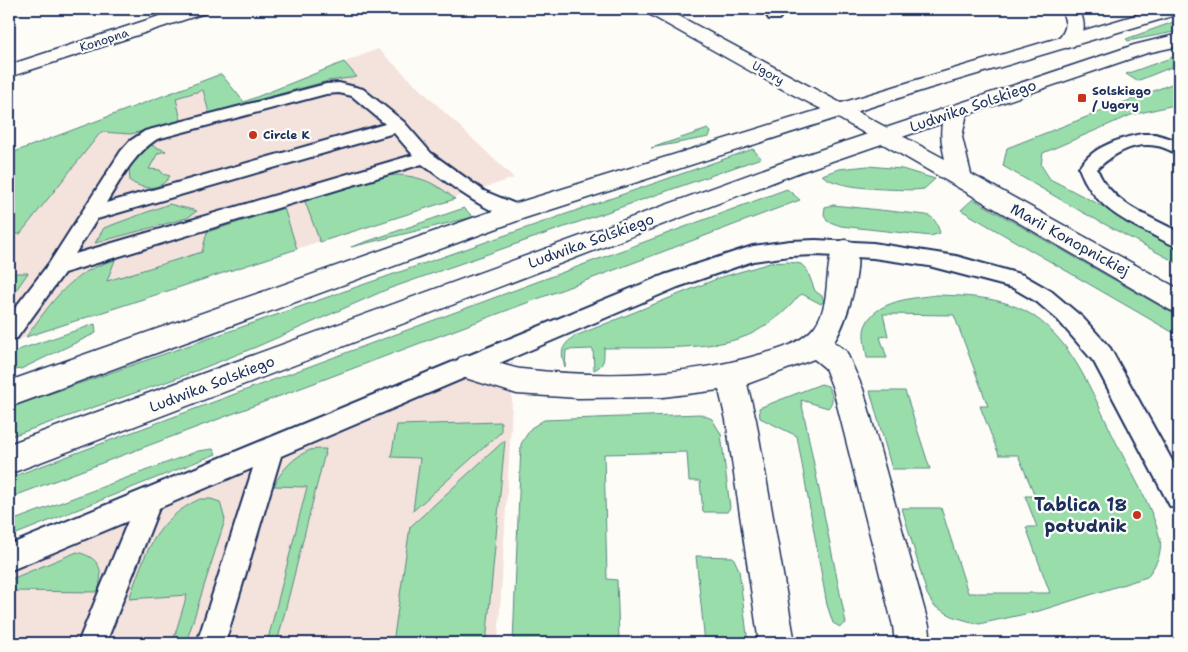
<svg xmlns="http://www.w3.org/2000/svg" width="1188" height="652" font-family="'Shantell Sans',sans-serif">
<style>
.built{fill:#f4e2dc}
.green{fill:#99deaa;stroke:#5a8684}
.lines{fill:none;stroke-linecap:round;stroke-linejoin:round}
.lane-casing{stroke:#1b2f5e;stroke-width:4}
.street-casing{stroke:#1b2f5e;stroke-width:3}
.secondary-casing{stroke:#1b2f5e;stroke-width:3}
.lane{fill:#fdfcf7;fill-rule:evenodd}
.street{fill:#fdfcf7;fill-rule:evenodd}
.secondary{fill:#fdfcf7;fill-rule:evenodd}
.poi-dot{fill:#c8321e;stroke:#fdfcf7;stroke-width:2}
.labels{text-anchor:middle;stroke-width:4.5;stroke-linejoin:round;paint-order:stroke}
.far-street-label{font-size:12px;fill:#1b2f5e;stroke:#fdfcf7}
.far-poi-label{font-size:12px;font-weight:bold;fill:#1b2f5e;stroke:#fdfcf7;text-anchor:start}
.street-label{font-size:15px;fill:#1b2f5e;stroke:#fdfcf7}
.near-poi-label{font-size:18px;font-weight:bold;fill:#1b2f5e;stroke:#fdfcf7;text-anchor:end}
</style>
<rect width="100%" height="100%" fill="#fdfcf7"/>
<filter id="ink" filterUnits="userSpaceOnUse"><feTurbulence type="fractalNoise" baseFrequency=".02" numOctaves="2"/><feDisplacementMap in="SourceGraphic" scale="10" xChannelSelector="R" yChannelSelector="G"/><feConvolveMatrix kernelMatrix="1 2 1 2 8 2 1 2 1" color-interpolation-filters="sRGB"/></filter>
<g filter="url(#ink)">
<g class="built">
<polygon points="378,49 514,178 26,337 9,345 9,154 221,74 244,102"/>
<polygon points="513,362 511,425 498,643 9,643 9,548"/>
</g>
<g class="green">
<polygon points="1179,20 1179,31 1128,41 1126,39"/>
<polygon points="1179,55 1179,64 1137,81 1126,74"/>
<polygon points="344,62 357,77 328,81 209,113 203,90 176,98 181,121 131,134 101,132 20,234 9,234 9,154 221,74 244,102"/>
<polygon points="1179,81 1179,104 1131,115 1043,153 1041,165 1050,179 1179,246 1179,264 1082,212 1003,166 1007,148"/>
<polygon points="708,129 711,132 709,137 651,148"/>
<path d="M151,145l15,6 -8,2 -9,16 11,1 3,4 7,2c-10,15 -27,14 -40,5l-1,-14 14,-17z"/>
<polygon points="753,149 761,158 388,289 256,347 183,376 9,437 9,408"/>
<path d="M868,166l34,3 33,10 -11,10 -11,1c-22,-1 -75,0 -91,-15l17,-6z"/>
<path d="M397,175c24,1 40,9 58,24l-135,43 -16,-43 81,-23z"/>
<polygon points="787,189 800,200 9,498 9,478"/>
<polygon points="973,199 1179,317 1179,336 961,210"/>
<polygon points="169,204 197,211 187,218 95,243 104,228"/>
<path d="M833,205l93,10c9,2 11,9 14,18l-9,3 -90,-10 -14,-5 -3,-7 1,-7z"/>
<path d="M284,208l13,41 -271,88c26,-35 44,-65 89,-77l-8,21 95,-29 5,-20z"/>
<polygon points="464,208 473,217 351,247"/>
<path d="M789,262l12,2 6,6 8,21 7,5 2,5 -3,3 -19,-10c-6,3 -8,9 -13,13 -10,10 -22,18 -34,25 -36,20 -110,15 -151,16 0,11 1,17 -10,22l-1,-21 -27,1 -1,18c-4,-16 -5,-20 8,-31l146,-59 51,-15z"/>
<polygon points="9,273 28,273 9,300"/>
<path d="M937,295c32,1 67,2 95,20 45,29 64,89 88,135 14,28 33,58 40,89 3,15 -5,27 -13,38l-108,34 -60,13 -25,-7 -20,-11 -7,-12 -25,-86h39l27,85h82l-24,-66h11l-12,-31h10l-17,-41h-19l-19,-49h8l-34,-91 -71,-1 5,22 -8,1 7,21h-20c-1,-9 -5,-23 -2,-31 9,-27 49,-29 72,-32z"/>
<polygon points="95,324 96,333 21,369 9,371 9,364 18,350"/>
<path d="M821,384l7,2c4,9 7,14 0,22l-27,-8 45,223 -6,4 -7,-4 -6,-18 -30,-169 -37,-18 -1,-10z"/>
<polygon points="870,391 905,391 930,469 892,469"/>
<polygon points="700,414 712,419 721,434 730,508 727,512 703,512 700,481 689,481 687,452 604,454 607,579 617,580 619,638 593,639 593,643 513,643 521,444 531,428 544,420"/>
<polygon points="501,422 501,432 413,511 420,458 391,457 397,425"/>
<polygon points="505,440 486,643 393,643 410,527"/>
<polygon points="213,449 216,454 9,537 9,522 198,451"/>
<path d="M326,449l-49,194h-10l40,-156 -33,-1c6,-15 21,-30 36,-36 4,-1 11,-1 16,-1z"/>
<path d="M200,499h11l9,3 5,18 -39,123h-17l4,-2 14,-46 -58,4c16,-44 25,-79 71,-100z"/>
<path d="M77,552c23,6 27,17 21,40l-89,-1v-11z"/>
<polygon points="696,556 733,557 739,570 748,643 705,643"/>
</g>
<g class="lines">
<g class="lane-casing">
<g id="lane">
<polygon points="763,9 777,9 781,16 779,19 769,19"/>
<path d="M339,83l24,6 41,33 27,31 53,38 39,16 2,5 -2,5c-25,7 -80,-38 -101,-53l-358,109 -47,65 -8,3v-25l41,-54 71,-111 9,-10 15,-10 181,-47zM339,93l13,3 33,28 -279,79c16,-25 26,-47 51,-64l169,-45zM394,133l19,22 -338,99 22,-35z"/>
<path d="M1142,134h13l24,7v13c-7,-2 -14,-7 -22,-8 -23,-5 -44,8 -60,23 14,35 52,47 82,63v15c-10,-3 -19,-8 -28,-13 -32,-15 -59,-31 -72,-66 13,-21 41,-30 63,-34z"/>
<polygon points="816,240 873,243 956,256 1023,275 1051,291 1083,318 1110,348 1179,473 1179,509 1170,506 1094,362 1058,320 1037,302 1013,288 929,266 873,258 816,255 790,256 753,261 678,287 281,456 225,643 197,643 253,468 159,508 106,643 78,643 128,521 9,571 9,545 664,275 753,246 790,241"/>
</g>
</g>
<g class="street-casing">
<g id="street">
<polygon points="181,9 208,9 205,13 9,77 9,65"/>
<path d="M644,9h22l279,150c-4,-17 -7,-35 3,-51l8,-2 8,2 3,5 -5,24 9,37 208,115v24l-9,-3 -337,-195 -49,-25 -137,-77z"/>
<path d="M1061,9h18c7,15 7,25 -5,37l-7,2 -7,-2 -3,-4c10,-14 11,-17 4,-33z"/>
<path d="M845,240l9,2c11,21 -7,80 -20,100l12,9 17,38 66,237 2,17h-36l-2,-17 -60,-237 -8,-21 -11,-9 -67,25 9,36 39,223h-36l-33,-223 -7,-30 -56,7 -85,1 -61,-4 -58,-18 -4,-9 4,-9c3,-1 7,-3 11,-3 12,0 35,12 51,14 78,9 165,8 241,-15 19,-5 40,-11 53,-28 18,-25 7,-59 21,-84z"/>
</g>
</g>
<g class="secondary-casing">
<g id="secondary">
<polygon points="1156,9 1179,9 1179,14 927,89 525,218 9,407 9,381 507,206 913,81"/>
<polygon points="1179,34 1179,46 1147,53 800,172 9,474 9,444 784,162 1134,45"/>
</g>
</g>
<use href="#lane" class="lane"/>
<use href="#street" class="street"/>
<use href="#secondary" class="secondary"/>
</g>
</g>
<g class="poi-dot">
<rect x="1077" y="93" width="10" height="10" rx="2.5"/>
<circle cx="253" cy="135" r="5"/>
<circle cx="1137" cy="515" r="5"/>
</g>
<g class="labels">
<g class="far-street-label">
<text transform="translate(104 40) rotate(-18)" y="4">Konopna</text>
<text transform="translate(768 73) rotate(30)" y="4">Ugory</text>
</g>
<g class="far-poi-label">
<text x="1092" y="95">Solskiego<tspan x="1092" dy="14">/ Ugory</tspan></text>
<text x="263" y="139">Circle K</text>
</g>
<g class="street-label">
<text transform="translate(973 106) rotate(-19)" y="5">Ludwika Solskiego</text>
<text transform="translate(1070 240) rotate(29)" y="5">Marii Konopnickiej</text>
<text transform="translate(591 241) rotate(-20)" y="5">Ludwika Solskiego</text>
<text transform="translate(212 384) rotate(-21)" y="5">Ludwika Solskiego</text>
</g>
<g class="near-poi-label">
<text x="1127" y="511">Tablica 18<tspan x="1127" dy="21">południk</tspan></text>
</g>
</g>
<rect width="1188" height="652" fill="none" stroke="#fdfcf7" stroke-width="30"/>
<rect x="15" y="15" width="1158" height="622" fill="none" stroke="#1b2f5e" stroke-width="2" filter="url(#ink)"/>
</svg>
